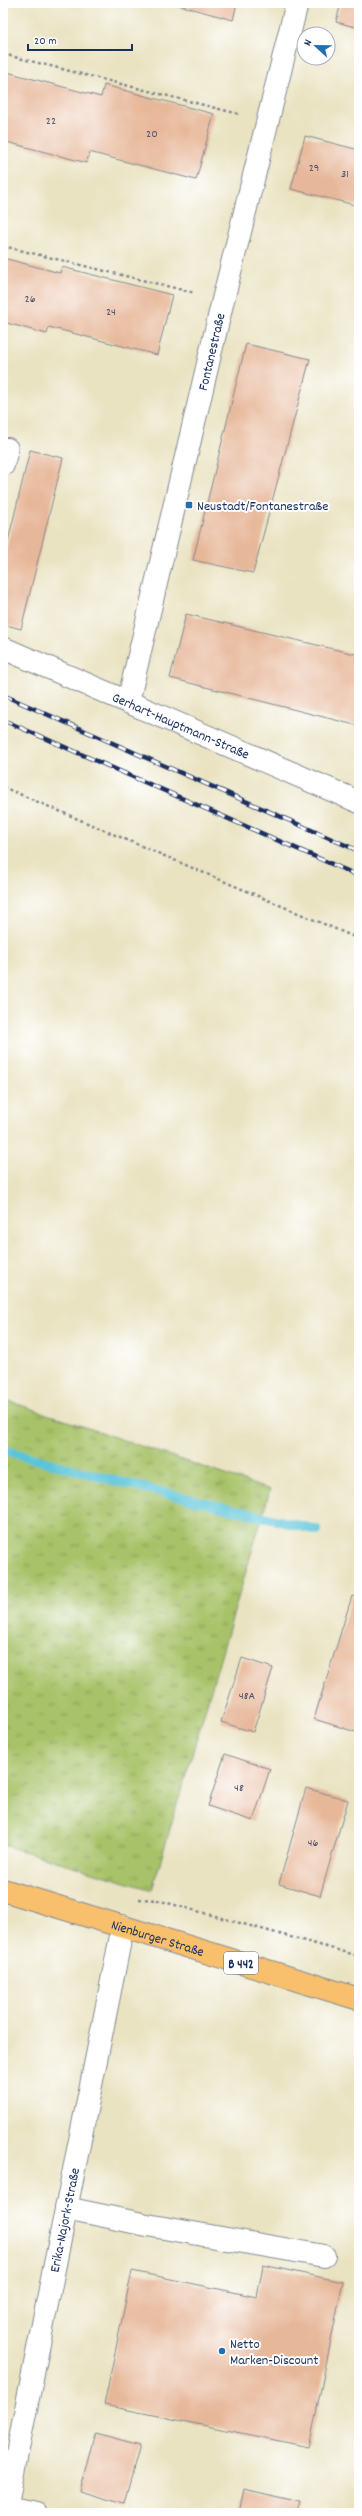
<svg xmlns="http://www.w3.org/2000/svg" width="362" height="2516" font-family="Dekko,sans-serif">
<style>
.grass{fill:url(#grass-tufts);stroke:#617863}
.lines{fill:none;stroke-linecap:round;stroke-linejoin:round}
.stream{stroke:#5cc4d9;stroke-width:10}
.building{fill:#e7b799}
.minor-casing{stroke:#828990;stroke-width:24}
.major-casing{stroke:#828990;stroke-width:24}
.path{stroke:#828990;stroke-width:2.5;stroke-dasharray:3 3;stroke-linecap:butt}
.minor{stroke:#fff;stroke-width:22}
.major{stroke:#f8bf6c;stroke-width:22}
.rail-casing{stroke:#1b2f5e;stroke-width:4.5}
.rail{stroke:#fff;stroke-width:3;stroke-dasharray:9;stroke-linecap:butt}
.poi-dot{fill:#1f6fb2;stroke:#fff;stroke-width:1.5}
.labels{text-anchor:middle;stroke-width:4;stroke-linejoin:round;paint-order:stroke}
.number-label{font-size:12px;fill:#4e516d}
.shield{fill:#fff;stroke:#5f6d8e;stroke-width:1}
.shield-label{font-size:13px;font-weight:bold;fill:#1b2f5e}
.street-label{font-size:14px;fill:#1b2f5e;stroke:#fff}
.poi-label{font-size:14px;fill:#1b2f5e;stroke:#fff;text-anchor:start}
</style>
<defs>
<pattern id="grass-tufts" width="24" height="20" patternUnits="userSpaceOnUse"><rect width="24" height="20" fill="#a7c268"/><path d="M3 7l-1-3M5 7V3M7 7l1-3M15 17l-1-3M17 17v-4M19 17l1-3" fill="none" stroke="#879e59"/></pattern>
</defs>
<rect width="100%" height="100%" fill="#fff"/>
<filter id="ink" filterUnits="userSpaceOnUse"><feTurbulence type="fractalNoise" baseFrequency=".025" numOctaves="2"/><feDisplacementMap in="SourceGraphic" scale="8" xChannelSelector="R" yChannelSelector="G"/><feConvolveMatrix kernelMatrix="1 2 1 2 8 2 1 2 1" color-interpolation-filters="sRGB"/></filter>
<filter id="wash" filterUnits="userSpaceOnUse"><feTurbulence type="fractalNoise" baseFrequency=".012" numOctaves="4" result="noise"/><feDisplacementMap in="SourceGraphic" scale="16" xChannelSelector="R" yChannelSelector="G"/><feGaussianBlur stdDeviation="0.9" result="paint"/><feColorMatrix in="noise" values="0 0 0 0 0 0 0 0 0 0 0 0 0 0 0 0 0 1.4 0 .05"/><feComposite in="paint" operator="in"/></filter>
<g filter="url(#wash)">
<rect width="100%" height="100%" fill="#eae3c2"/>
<polygon class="grass" points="3,1399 270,1490 152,1890 3,1845"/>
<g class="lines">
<polyline class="stream" points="3,1450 112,1480 317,1530"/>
</g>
<g id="blocks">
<g class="building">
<polygon points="171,3 237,3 233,20"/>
<polygon points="341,3 359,3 359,28 336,22"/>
<polygon points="3,71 101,97 104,85 214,114 196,180 89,152 87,163 3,141"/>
<polygon points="305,136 359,150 359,206 291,189"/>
<polygon points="3,258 60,273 62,267 172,295 157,355 49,327 47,334 3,322"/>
<polygon points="246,344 310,359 253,573 193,560"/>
<polygon points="30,450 63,458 21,629 3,624 3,562"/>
<polygon points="186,614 359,655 359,726 170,678"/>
<polygon points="352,1596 359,1598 359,1733 314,1719"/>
<polygon points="242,1658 273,1668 253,1732 221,1722"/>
<polygon points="225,1754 270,1769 253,1821 208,1806"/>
<polygon points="306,1788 348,1800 320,1896 279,1884"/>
<polygon points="263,2265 343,2282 309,2447 104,2405 132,2271 257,2297"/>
<polygon points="95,2433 140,2445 124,2504 79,2491"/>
<polygon points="244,2489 300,2502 297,2513 239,2513"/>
</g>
</g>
</g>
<g filter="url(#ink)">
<use href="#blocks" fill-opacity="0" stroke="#828990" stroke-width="1"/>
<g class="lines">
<g class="minor-casing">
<g id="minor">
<polyline points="3,465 7,449"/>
<path id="s1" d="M3,648l356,154"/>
<path id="s2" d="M128,702l95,-402 74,-297"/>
<polyline points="66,2208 147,2225 324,2256"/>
<polyline points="6,2507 36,2513"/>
<path id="s3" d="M5,2513l118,-587"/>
</g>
</g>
<g class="major-casing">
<g id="major">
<path id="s4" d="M3,1890l356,109"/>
</g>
</g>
<g class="path">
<polyline points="3,54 239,114"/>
<polyline points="3,246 195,293"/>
<polyline points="3,787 359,939"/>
<polyline points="139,1899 157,1900 359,1956"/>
</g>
<use href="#minor" class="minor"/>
<use href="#major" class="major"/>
<g class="rail-casing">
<g id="rail">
<polyline points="3,695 359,851"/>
<polyline points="3,720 359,876"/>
</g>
</g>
<use href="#rail" class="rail"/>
</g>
</g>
<g class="poi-dot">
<rect x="185" y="501" width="8" height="8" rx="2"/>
<circle cx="222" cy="2351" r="4"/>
</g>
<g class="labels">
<g class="number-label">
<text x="51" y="124">22</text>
<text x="152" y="137">20</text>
<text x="314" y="171">29</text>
<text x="345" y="177">31</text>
<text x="30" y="302">26</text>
<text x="111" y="315">24</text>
<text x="247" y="1699">48A</text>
<text x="239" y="1791">48</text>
<text x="313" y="1846">46</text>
</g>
<rect class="shield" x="224" y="1952" width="34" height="22" rx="3"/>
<g class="shield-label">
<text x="241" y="1968">B 442</text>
</g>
<g class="street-label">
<text dy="5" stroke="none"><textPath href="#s2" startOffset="360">Fontanestraße</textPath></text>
<text dy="5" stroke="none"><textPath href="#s1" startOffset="194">Gerhart-Hauptmann-Straße</textPath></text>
<text dy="5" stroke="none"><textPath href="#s4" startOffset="162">Nienburger Straße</textPath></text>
<text dy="5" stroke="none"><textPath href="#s3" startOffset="299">Erika-Najork-Straße</textPath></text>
</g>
<g class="poi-label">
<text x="197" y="510">Neustadt/Fontanestraße</text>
<text x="230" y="2348">Netto<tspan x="230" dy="16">Marken-Discount</tspan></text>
</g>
</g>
<rect width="362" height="2516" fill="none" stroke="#fff" stroke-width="16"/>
<g transform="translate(316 46) rotate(292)"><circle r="19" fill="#ffffff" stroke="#a4acbf"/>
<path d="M0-3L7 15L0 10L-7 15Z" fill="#1f6fb2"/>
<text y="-6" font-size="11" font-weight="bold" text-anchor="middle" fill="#1b2f5e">N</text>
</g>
<path d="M28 44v6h104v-6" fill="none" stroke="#1b2f5e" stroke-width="2"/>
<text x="34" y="44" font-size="12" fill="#1b2f5e" stroke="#ffffff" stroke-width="3" paint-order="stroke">20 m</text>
</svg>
